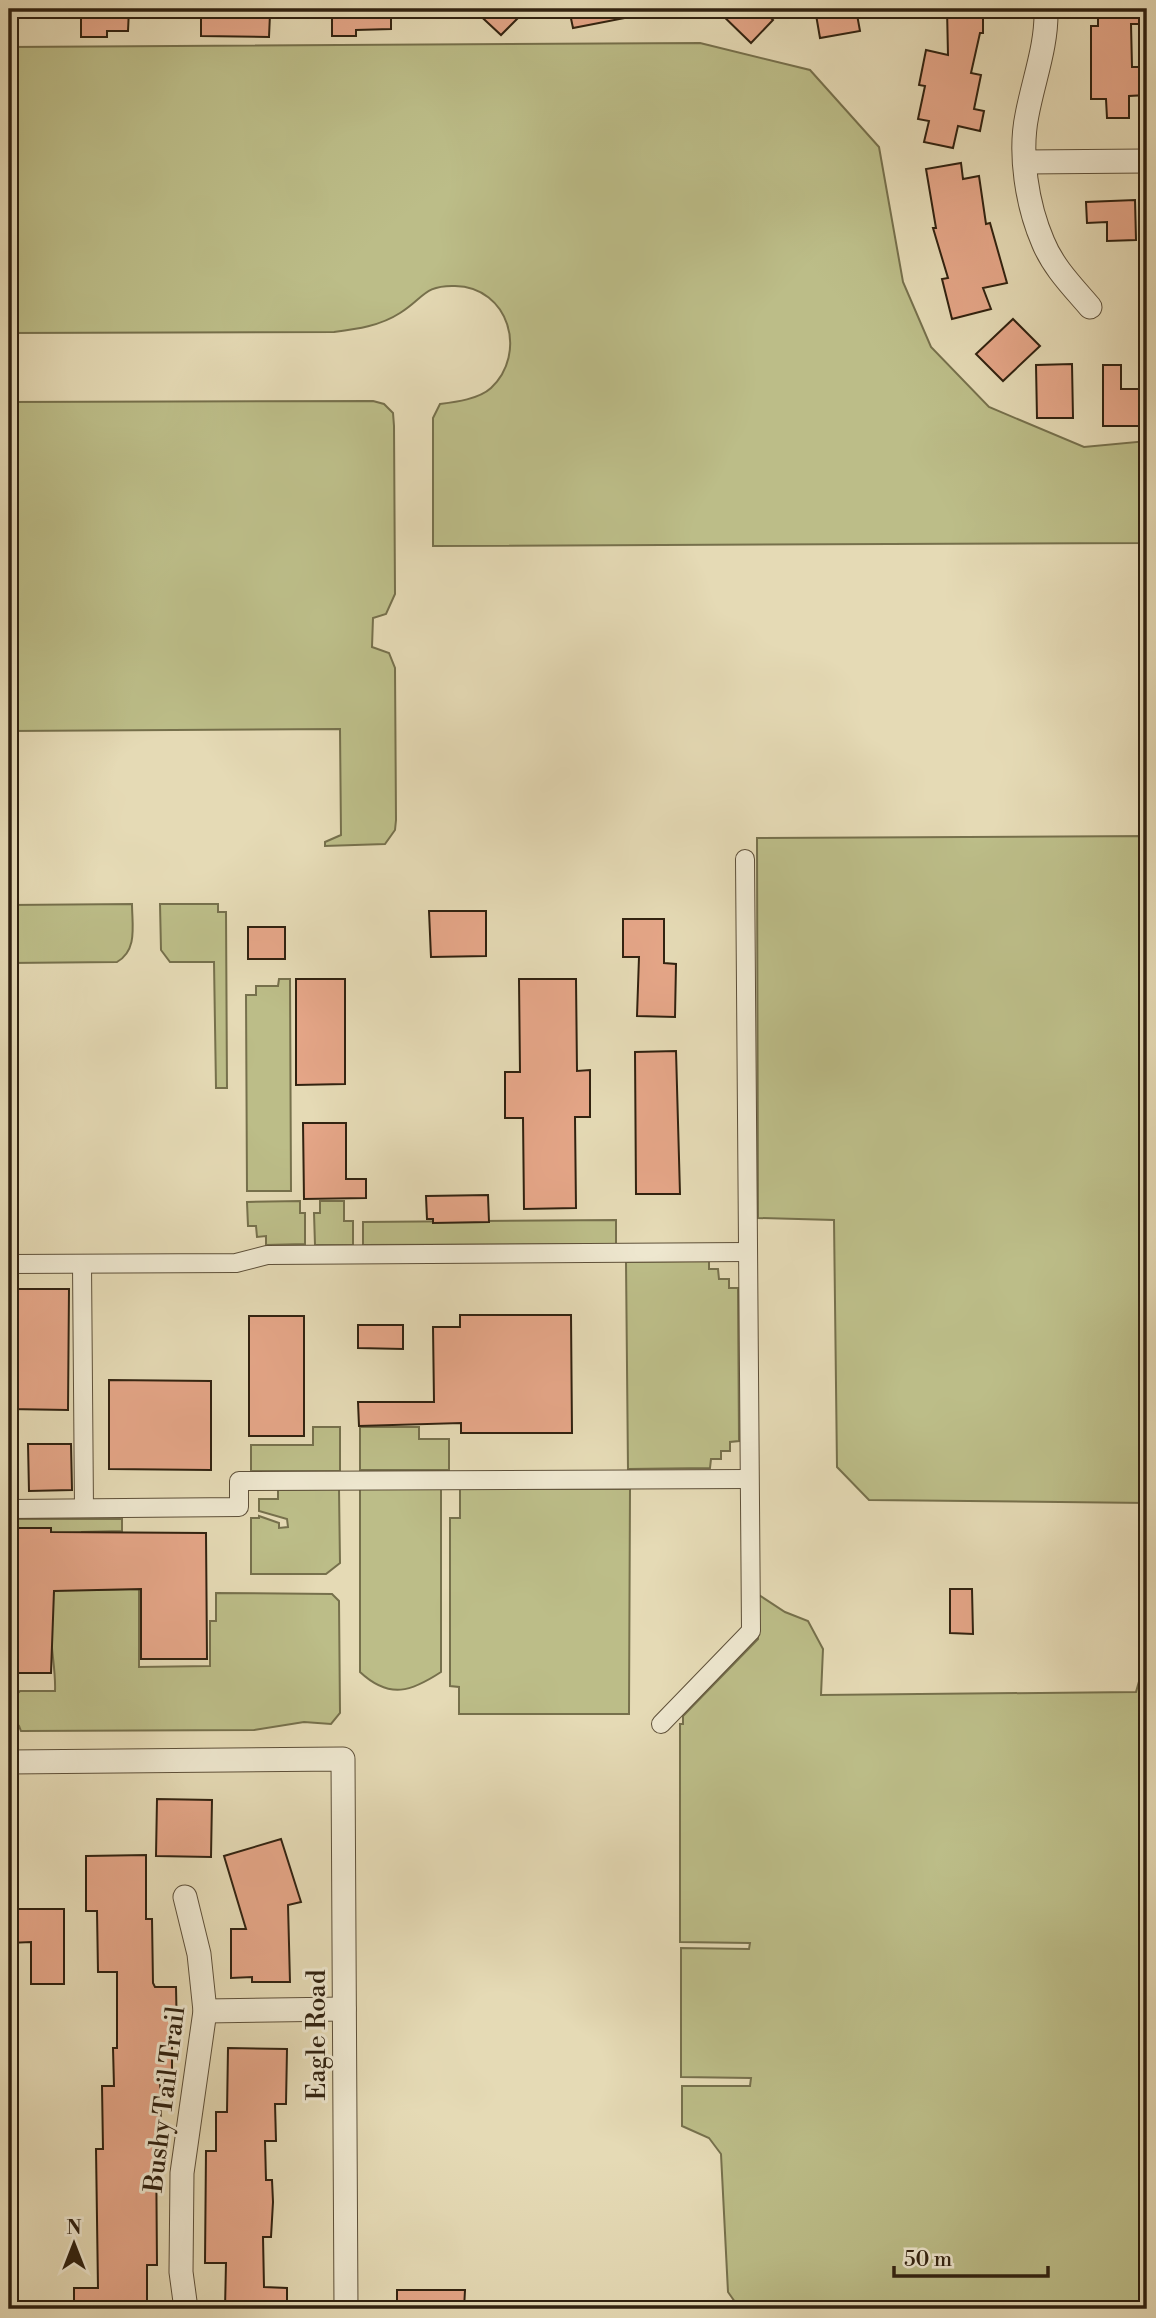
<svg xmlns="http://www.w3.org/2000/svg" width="1156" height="2318" font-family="'Libre Bodoni',serif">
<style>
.green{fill:#bcbd88;stroke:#76704c;stroke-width:2}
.building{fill:#e5a688;stroke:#312210;stroke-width:2}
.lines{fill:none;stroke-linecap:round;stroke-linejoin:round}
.pedestrian-casing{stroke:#5e5039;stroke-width:20}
.minor-casing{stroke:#5e5039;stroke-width:25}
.pedestrian{stroke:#eee7cf;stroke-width:18}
.minor{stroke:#eee7cf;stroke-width:23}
.labels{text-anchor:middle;stroke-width:6;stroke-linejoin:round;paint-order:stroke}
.street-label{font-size:26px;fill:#312210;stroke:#eee7cf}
</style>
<rect width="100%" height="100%" fill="#e5dab5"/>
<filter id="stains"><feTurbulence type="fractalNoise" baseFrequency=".00286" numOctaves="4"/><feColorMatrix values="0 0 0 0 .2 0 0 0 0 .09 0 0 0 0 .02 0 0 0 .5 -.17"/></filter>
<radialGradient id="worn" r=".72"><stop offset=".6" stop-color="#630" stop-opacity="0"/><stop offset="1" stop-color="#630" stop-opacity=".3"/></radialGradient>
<g class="green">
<path d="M700,43l110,27 69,77 24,135 28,65 58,60 95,40 63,-6v102l-714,3v-128l7,-14c16,-2 39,-5 51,-16 37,-35 18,-101 -36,-102 -31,-1 -31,12 -55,27 -20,13 -43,16 -66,19l-325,1v-286z"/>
<polygon points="373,401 384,404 393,413 394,426 395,594 386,614 373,618 372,647 389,653 395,668 396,820 395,830 385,844 325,846 325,842 341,835 340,729 9,731 9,402"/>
<polygon points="1147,836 1147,1503 869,1500 837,1467 834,1220 758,1218 757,838"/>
<path d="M132,904c0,21 6,46 -15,58l-108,1v-58z"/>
<polygon points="160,904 218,904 218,912 226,912 227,1088 216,1088 214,962 170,962 161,950"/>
<polygon points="279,979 290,979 291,1191 247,1191 246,995 256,995 256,986 278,986"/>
<polygon points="300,1201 300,1213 305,1213 305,1244 266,1245 266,1236 257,1237 256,1226 248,1226 247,1202"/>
<polygon points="320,1201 344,1201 344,1221 353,1221 353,1245 315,1245 314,1213 320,1213"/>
<polygon points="616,1220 616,1244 363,1245 363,1222"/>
<polygon points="709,1261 709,1269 718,1269 719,1279 729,1279 729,1288 738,1288 739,1441 730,1442 730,1451 721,1451 721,1459 711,1459 710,1468 628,1469 626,1262"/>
<polygon points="313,1427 340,1427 340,1471 251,1471 251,1445 313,1445"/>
<polygon points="360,1427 419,1427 419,1439 449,1439 449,1470 360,1470"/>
<polygon points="339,1489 340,1563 326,1574 251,1574 251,1518 259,1518 259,1516 279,1523 279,1528 288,1527 287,1519 259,1511 259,1499 278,1499 278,1490"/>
<path d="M360,1489h81v183c-29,19 -51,28 -81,0z"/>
<polygon points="460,1489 630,1489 629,1714 459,1714 459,1687 450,1686 450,1518 460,1518"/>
<path d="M14,1519h108v12l-40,1 1,58 56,-1v78l71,-1v-45h6v-28l116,1 7,7 1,112 -9,11 -27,-2 -50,8 -233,1 -2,-5 -5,1 -1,-29 7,-7h35c1,-20 -4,-40 -4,-60 2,-36 0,-66 0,-102l-37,-1z"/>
<polygon points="759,1595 785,1612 808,1621 823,1649 821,1695 1136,1692 1147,1653 1147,2309 740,2309 728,2292 721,2154 709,2138 682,2126 682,2086 750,2086 751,2078 681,2077 681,1948 749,1949 750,1943 680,1942 680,1724 683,1724 683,1716 758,1639"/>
</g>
<g class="building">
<polygon points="101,9 129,9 128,31 107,31 107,37 81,37 81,16 101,16"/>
<polygon points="201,9 247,9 247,14 270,14 269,37 201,36"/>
<polygon points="349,9 391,9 391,29 356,30 356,36 332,36 332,15 349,14"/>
<polygon points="473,9 527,9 501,35"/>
<polygon points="569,9 629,9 630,17 573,28"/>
<polygon points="716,9 762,9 773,20 751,43"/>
<polygon points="815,9 856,9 860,31 820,38"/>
<polygon points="947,9 983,9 983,33 980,33 971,73 981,75 974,109 984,111 980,131 958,126 953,148 924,142 929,121 918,119 925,86 919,85 926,50 948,55"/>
<polygon points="1098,9 1139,9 1139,24 1131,24 1132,67 1147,67 1147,95 1129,96 1129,118 1107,118 1106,99 1091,99 1091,26 1098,26"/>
<polygon points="961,163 963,179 979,176 986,224 990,223 1007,283 983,288 991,309 952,319 942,279 948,278 933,228 936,228 926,169"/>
<polygon points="1135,200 1136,240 1107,241 1107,222 1087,223 1086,202"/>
<polygon points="1013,319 1040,346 1003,381 976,354"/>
<polygon points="1072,364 1073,418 1037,418 1036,365"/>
<polygon points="1103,365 1121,365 1121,389 1146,389 1146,426 1103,426"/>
<polygon points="429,911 486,911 486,956 431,957"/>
<polygon points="623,919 664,919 664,963 676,964 675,1017 637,1016 639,957 623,957"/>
<rect x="248" y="927" width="37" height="32"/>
<polygon points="296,979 345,979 345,1084 296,1085"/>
<polygon points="519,979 576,979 577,1071 590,1070 590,1117 575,1117 576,1208 524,1209 523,1118 505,1118 505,1072 520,1072"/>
<polygon points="676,1051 680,1194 636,1194 635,1052"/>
<polygon points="303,1123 346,1123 346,1179 366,1179 366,1198 304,1199"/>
<polygon points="488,1195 489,1222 433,1223 433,1219 427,1219 426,1196"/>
<polygon points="9,1289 69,1289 68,1410 9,1409"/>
<polygon points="460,1315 571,1315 572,1433 461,1433 461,1423 359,1426 358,1402 434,1402 433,1327 460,1327"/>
<rect x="249" y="1316" width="55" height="120"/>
<polygon points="358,1325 403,1325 403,1349 358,1348"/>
<polygon points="109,1380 211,1381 211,1470 109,1469"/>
<polygon points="28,1444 71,1444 72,1490 29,1491"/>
<polygon points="9,1528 51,1528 51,1532 206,1533 207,1659 141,1659 141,1589 54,1591 51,1673 9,1673"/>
<polygon points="950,1589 972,1589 973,1634 950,1633"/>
<polygon points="157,1799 212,1800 211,1857 156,1856"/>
<polygon points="281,1839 301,1902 288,1905 290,1982 252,1982 252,1977 231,1978 231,1929 246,1929 224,1856"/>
<polygon points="146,1855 146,1919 152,1919 153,1983 155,1987 176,1987 177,2036 172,2036 172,2076 160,2076 161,2135 156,2135 157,2265 147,2265 147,2309 74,2309 74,2288 98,2288 96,2149 103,2149 102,2086 114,2086 113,2048 117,2048 117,1972 98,1972 97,1911 86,1911 86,1856"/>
<polygon points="9,1909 64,1909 64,1984 31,1984 31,1942 9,1943"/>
<polygon points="228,2048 287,2049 286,2104 275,2104 276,2141 265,2141 266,2180 272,2180 273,2202 271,2237 263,2237 264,2287 287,2288 287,2309 225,2309 226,2263 205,2263 206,2151 216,2151 216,2112 227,2112"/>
<polygon points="397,2290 465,2290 464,2309 397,2309"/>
</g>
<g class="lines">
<g class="pedestrian-casing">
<g id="pedestrian">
<polyline points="9,1264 236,1263 267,1255 747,1252"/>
<polyline points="82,1264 84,1508"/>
<polyline points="9,1509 239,1507 239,1481 749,1479"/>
<polyline points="661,1724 751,1631 745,859"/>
</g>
</g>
<g class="minor-casing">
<g id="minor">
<path d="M1046,9c1,37 -12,69 -19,106 -8,39 0,90 16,127 10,25 30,45 47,65"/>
<polyline points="1025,162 1147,161"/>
<polyline points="9,1762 343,1759 346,2309"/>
<polyline points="185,1897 199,1954 205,2011 182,2173 181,2272 186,2309"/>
<polyline points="205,2011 344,2009"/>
</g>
</g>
<use href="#pedestrian" class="pedestrian"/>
<use href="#minor" class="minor"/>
</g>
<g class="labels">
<g class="street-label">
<text transform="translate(316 2035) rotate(-90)" y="9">Eagle Road</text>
<text transform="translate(164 2099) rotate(-83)" y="9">Bushy Tail Trail</text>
</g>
</g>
<rect width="1156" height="2318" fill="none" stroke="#e5dab5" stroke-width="35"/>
<rect x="10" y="10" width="1135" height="2297" fill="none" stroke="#312210" stroke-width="3.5"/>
<rect x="18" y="18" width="1121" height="2283" fill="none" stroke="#312210" stroke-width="2"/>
<g transform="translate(74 2244)" stroke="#eee7cf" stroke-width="5" paint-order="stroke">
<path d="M0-5L12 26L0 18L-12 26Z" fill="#312210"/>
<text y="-10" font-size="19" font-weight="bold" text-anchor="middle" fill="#312210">N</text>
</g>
<path d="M894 2266v10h154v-10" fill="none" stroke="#312210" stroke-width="3.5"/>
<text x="904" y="2266" font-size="21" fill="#312210" stroke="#eee7cf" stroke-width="5" paint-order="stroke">50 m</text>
<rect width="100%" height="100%" filter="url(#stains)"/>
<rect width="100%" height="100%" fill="url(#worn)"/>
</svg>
